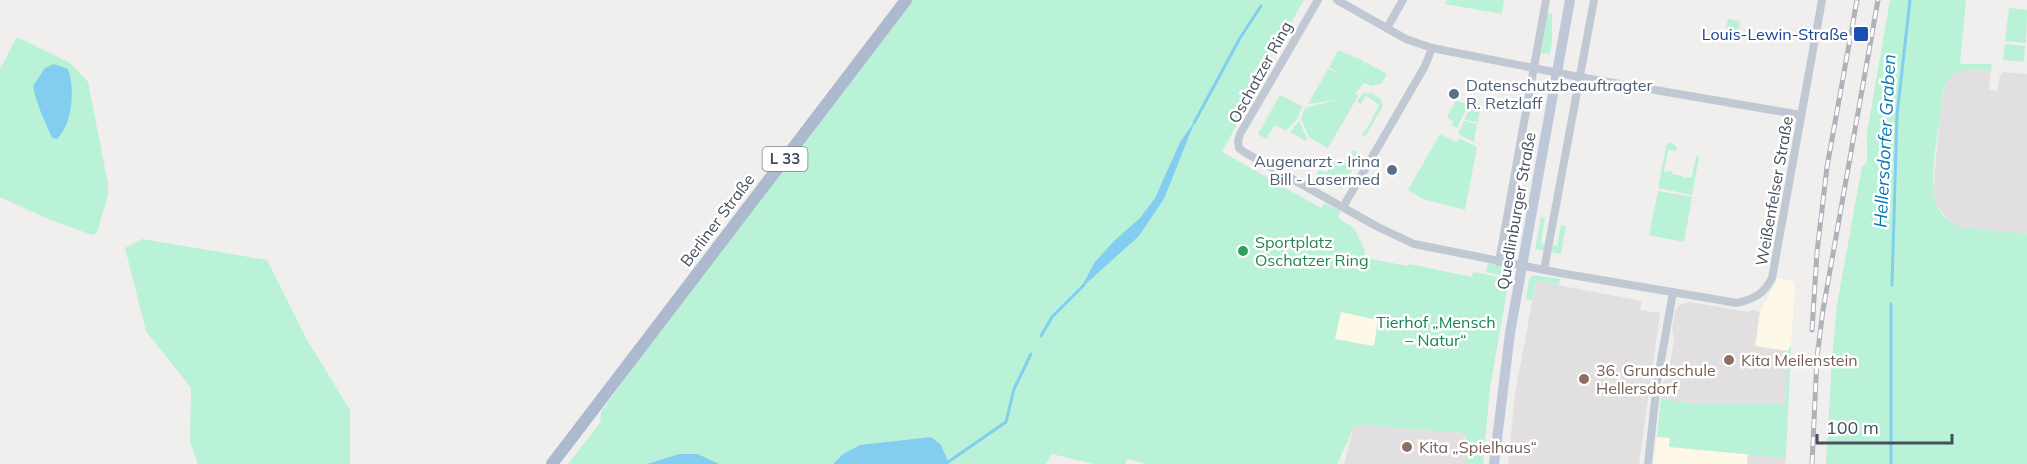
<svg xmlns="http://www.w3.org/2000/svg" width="2027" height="464" font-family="Mulish,sans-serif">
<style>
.commercial{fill:#fdf9e6}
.education{fill:#e2dfe0}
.green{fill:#b9f2d6;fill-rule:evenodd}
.water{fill:#83cdf1}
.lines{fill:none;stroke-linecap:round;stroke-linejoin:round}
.stream{stroke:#83cdf1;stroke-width:3}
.street{stroke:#c0c8d4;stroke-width:8}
.secondary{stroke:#bfc8d8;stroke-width:10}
.primary{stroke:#acb9cf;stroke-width:12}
.rail-casing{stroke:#b0b2b9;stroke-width:5}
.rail{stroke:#fff;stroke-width:3;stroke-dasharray:9;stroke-linecap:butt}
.transit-dot{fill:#1a4fb4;stroke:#fff;stroke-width:2}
.service-dot{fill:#5c6f8a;stroke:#fff;stroke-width:2}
.leisure-dot{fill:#2e9e5b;stroke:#fff;stroke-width:2}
.education-dot{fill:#8d6e63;stroke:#fff;stroke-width:2}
.labels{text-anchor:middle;stroke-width:5;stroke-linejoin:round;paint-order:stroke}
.shield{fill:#fff;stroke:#7d848e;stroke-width:1.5}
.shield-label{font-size:15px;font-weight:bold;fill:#454f5d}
.transit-label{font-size:16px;fill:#164399;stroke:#fff;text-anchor:end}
.street-label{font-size:16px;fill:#454f5d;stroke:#fff}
.service-label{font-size:16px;fill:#4e5e75;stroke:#fff;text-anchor:start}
.leisure-label{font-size:16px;fill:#27864d;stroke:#fff;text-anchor:start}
.park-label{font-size:16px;fill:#118358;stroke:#fff}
.education-label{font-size:16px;fill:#785e54;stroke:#fff;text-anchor:start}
.water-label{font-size:18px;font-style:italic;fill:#0378b1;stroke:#fff}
</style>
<rect width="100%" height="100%" fill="#f1eeee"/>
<g class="commercial">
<polygon points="1778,278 1795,282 1791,345 1788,351 1754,346 1760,312"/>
<polygon points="1340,312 1378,320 1374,346 1335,339"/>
<polygon points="1657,437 1670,438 1669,447 1748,454 1747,464 1654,464"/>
</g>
<g class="education">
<polygon points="1965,69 1991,71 1989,90 1997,91 2000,75 2003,72 2027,74 2027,234 1959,227 1950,222 1937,205 1933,191 1942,95 1949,79 1960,70"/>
<polygon points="1536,281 1642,301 1640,310 1660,313 1639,464 1508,464 1515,394"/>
<polygon points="1690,302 1748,312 1752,310 1760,312 1755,346 1788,351 1785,404 1696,404 1661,399 1662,385 1669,370 1674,340 1672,329 1675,311 1679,305"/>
<polygon points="1354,425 1467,433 1464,440 1467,453 1466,464 1344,464"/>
<polygon points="1748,454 1786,458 1785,464 1747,464"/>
</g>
<g class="green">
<path d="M912,0h392l-63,110 2,3 -21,39 99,56 3,-5 16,8 -2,7 17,11c3,11 11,17 10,29l43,8 1,-2 63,13 1,-5 36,7 -19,109 -7,76h-17c1,-11 -2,-21 0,-31l-111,-8 -18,39h-190l-20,-5 -2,5h-31l-42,-10 -6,10h-97l-18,-27 -31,4 -57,13 -10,10h-114l-21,-10h-19l-32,10h-79l32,-41 1,-11 48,-67zM1180,142l-16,57 -25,37 -57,50 12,-23 20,-22 26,-23 15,-20zM1341,312l37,8 -4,26 -39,-7z"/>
<polygon points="1447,0 1504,0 1502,14 1445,4"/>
<path d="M1890,0h76l-6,64h32l-1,7c-25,-3 -41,-4 -49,24 -1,27 -14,82 -7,104 3,13 12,22 24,28l68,7v230h-201l6,-105 5,-54 25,-139 4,-2c3,-12 0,-19 1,-31z"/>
<polygon points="2009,8 2027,10 2026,43 2005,41"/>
<polygon points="1547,13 1552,14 1552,42 1550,54 1541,53"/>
<polygon points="1728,19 1740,21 1737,41 1724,38"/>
<polygon points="17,37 70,63 88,82 108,184 108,195 97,233 92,235 48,219 0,197 0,69"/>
<polygon points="2005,44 2025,46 2024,62 2003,60"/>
<polygon points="1338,50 1364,61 1362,69 1365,62 1387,74 1382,83 1372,86 1364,83 1355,94 1358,96 1328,148 1309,137 1301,118 1305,108 1337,100 1308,104 1328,69 1338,73 1329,67"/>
<polygon points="1371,93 1381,99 1383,106 1365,137 1362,135 1373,119 1372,118 1379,105 1366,95 1361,104 1357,102 1362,94"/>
<polygon points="1280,95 1302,106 1298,118 1286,131 1275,125 1266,139 1258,134"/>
<polygon points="1456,100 1468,105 1457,128 1452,125 1453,121 1447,117"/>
<polygon points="1473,103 1481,105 1478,122 1464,120"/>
<polygon points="1299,121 1307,138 1306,141 1290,132"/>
<polygon points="1464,121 1477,124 1474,142 1458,134"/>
<polygon points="1440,134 1457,142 1459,138 1477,147 1465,210 1423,199 1408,190"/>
<polygon points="1670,142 1677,147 1676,151 1668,150 1664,172 1672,171 1672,174 1683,176 1683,178 1692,177 1696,156 1699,157 1692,195 1658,188 1666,146"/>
<polygon points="1354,150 1357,152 1353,160 1354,166 1341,189 1317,175 1319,169 1326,173 1336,159 1345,164"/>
<polygon points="1658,191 1692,197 1684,242 1649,235"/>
<polygon points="1541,217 1545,218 1541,243 1546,245 1545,251 1535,249"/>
<polygon points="1515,225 1519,225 1514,251 1505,249 1508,236 1513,237"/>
<polygon points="1561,225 1566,226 1561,254 1551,252 1553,245 1557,246"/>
<polygon points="142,239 267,260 307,340 350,410 350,464 198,464 190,442 191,388 146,331 125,248"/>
<polygon points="1488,263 1510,268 1509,277 1486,272"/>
<polygon points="1532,275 1560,279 1559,285 1536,281 1532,300 1526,299 1529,280"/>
<polygon points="1791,345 1786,458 1669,447 1670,438 1657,437 1661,399 1696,404 1785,404 1788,351"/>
</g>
<g class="water">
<path d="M54,64l14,5c7,20 5,54 -11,70l-5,-1c-7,-16 -16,-35 -19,-52l12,-18z"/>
<polygon points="1195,121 1164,199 1139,236 1081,288 1094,263 1114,241 1140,218 1155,198 1180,142"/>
<polygon points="931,437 941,445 949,464 833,464 843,454 860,445"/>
<polygon points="679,454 698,454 719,464 647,464"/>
</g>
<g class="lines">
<g class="stream">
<polyline points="1194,123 1240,38 1261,6"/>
<polyline points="1892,285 1897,115 1910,0"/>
<polyline points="1041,336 1052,317 1084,285"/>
<polyline points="948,462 1006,422 1014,389 1031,354"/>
<polyline points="1891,464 1891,304"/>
</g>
<g class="street">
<path d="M1318,0l-78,134 -2,7 1,7 5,4 134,75 36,17 146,29 177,30c17,-4 27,-9 35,-25l50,-278"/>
<polyline points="1337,0 1406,39 1432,48 1579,77 1801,115"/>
<polyline points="1387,28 1403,0"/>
<polyline points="1343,207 1425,66 1432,48"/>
<polyline points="1499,262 1546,0"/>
<polyline points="1544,270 1594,0"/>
<polyline points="1648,464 1657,383 1673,292"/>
</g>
<polyline class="secondary" points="1494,464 1510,333 1570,0"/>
<polyline class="primary" points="552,464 906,0"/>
<g class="rail-casing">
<g id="rail">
<polyline points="1812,330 1817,252 1827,167 1857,0"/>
<polyline points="1812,464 1817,357 1823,310 1878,0"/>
</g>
</g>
<use href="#rail" class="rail"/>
</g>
<rect class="transit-dot" x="1853" y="26" width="16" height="16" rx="3"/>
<g class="service-dot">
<circle cx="1454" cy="94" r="6"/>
<circle cx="1392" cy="170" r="6"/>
</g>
<circle class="leisure-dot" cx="1243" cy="251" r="6"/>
<g class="education-dot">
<circle cx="1729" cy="360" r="6"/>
<circle cx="1584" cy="379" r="6"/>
<circle cx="1407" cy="447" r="6"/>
</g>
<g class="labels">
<rect class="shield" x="762.5" y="147" width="45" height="24" rx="4.5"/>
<g class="shield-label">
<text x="785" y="164">L 33</text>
</g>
<g class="transit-label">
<text x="1848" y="40">Louis-Lewin-Straße</text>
</g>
<g class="street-label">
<text transform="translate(1260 72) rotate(-61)" y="6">Oschatzer Ring</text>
<text transform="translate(1774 191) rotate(-80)" y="6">Weißenfelser Straße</text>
<text transform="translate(1516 211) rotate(-80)" y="6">Quedlinburger Straße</text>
<text transform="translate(717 220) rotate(-53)" y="6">Berliner Straße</text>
</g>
<g class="service-label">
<text x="1466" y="91">Datenschutzbeauftragter<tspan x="1466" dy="18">R. Retzlaff</tspan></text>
<text x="1380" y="167" text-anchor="end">Augenarzt - Irina<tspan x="1380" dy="18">Bill - Lasermed</tspan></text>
</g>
<g class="leisure-label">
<text x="1255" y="248">Sportplatz<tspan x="1255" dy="18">Oschatzer Ring</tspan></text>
</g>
<g class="park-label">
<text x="1436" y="328">Tierhof „Mensch<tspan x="1436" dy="18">– Natur“</tspan></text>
</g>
<g class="education-label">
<text x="1741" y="366">Kita Meilenstein</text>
<text x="1596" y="376">36. Grundschule<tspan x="1596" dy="18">Hellersdorf</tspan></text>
<text x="1419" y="453">Kita „Spielhaus“</text>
</g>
<g class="water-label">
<text transform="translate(1885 141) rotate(-87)" y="6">Hellersdorfer Graben</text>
</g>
</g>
<path d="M1817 434v9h135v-9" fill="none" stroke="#454f5d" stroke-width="3"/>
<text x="1826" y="434" font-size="18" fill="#454f5d" stroke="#ffffff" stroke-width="4.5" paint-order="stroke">100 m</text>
</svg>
